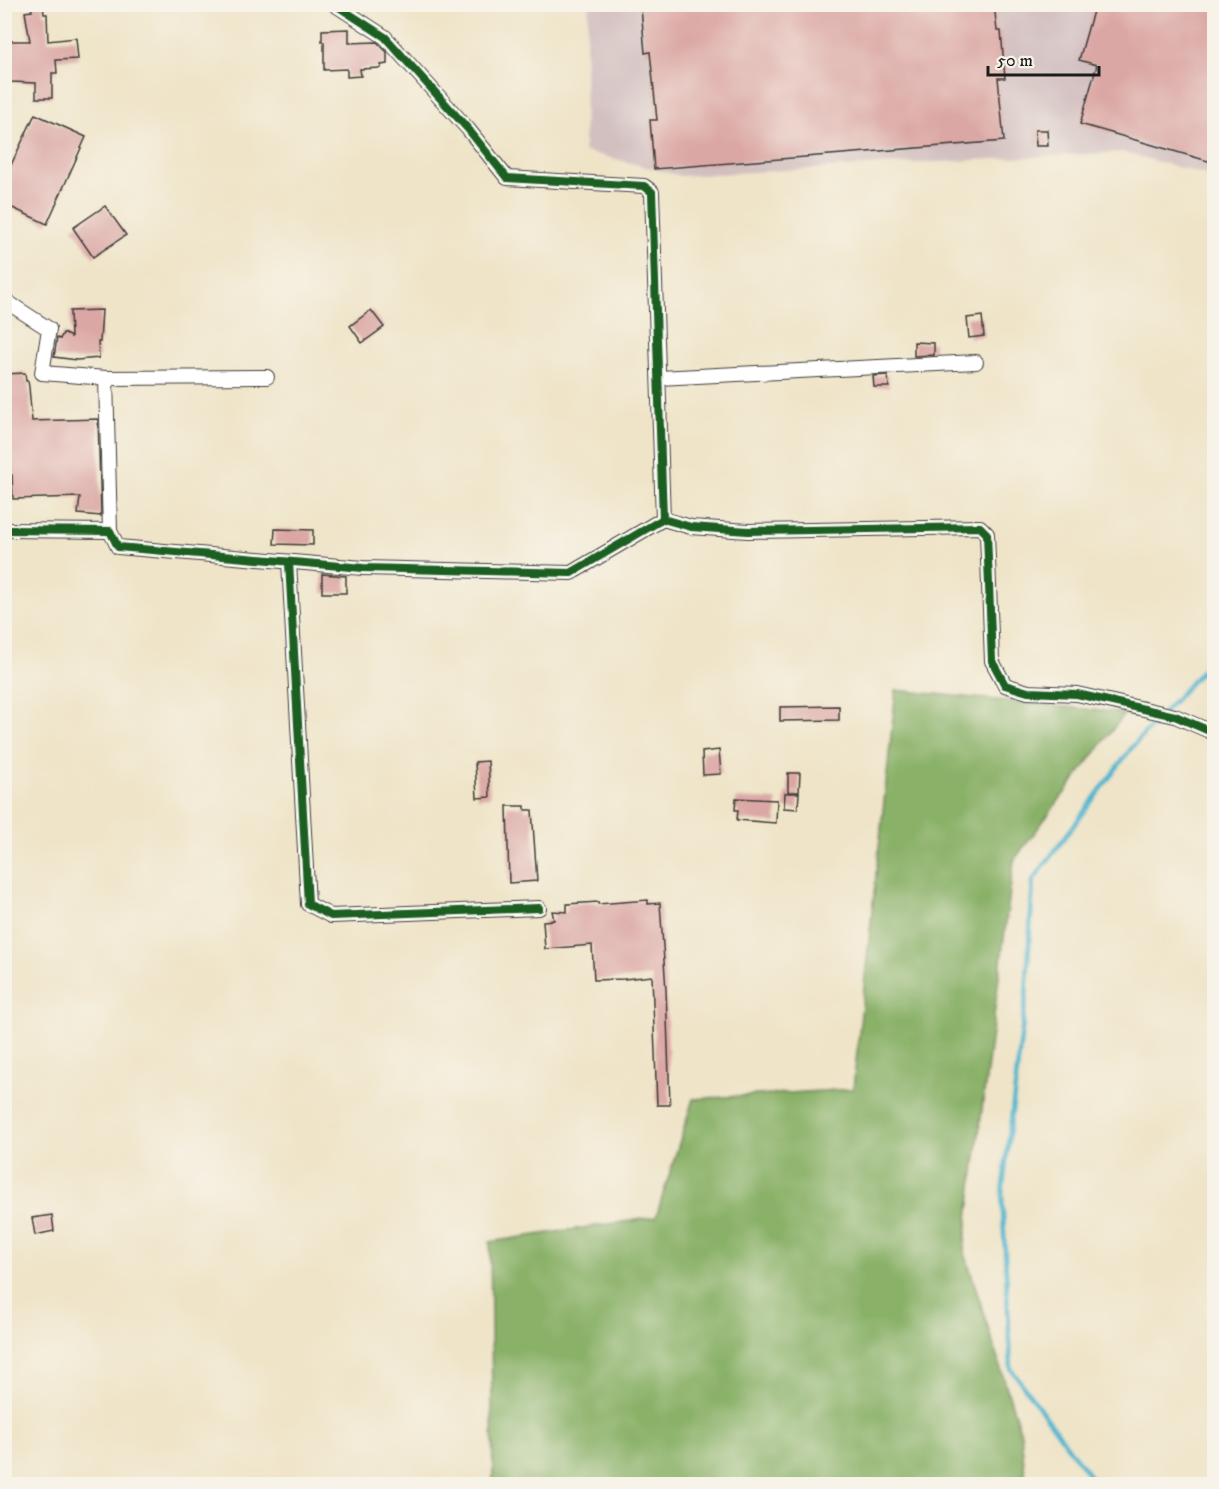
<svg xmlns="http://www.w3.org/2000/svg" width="1219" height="1489" font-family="'IM FELL DW Pica',serif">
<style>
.industrial{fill:#d2bfc0}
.forest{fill:#89b168;stroke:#526642;stroke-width:1.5}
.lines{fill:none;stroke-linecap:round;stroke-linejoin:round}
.stream{stroke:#4fb5ce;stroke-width:4.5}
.building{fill:#dba7a4}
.minor-casing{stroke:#3c3a36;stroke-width:16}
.minor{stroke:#fff;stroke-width:14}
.cycleway-casing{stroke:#f7f3e8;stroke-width:11}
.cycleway{stroke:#1b5e20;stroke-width:8}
</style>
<rect width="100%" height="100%" fill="#f7f3e8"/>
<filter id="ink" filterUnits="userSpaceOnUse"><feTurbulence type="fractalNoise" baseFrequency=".0167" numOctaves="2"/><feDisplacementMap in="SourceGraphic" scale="12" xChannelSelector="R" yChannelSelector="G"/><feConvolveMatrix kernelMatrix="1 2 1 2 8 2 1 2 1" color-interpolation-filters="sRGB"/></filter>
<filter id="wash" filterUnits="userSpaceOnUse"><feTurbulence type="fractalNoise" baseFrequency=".008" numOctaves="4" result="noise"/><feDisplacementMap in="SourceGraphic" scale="24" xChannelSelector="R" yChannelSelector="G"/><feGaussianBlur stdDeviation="1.35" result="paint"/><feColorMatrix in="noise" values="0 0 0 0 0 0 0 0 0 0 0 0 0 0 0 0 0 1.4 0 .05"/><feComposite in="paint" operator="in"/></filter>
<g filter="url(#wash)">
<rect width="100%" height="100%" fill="#efe4c8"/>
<polygon class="industrial" points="589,5 1214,5 1214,177 1122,152 681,176 584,151 586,44"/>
<polygon class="forest" points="896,690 1125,713 1014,860 964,1250 1021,1434 1026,1484 493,1484 490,1242 656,1217 693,1099 853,1089"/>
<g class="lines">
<polyline class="stream" points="1094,1484 1091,1478 1011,1369 1002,1194 1026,997 1033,880 1133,746 1214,657"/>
</g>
<g id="blocks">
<g class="building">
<polygon points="31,4 43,4 44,14 47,14 48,41 76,38 78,59 56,60 57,73 52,73 52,98 36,98 36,83 10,82 10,41 30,41 25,12 32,11"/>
<polygon points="677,4 994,4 997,31 1001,31 1005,78 998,78 1004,141 654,169 650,120 657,120 650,52 645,53 641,8"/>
<polygon points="1095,4 1215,4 1215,163 1080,124 1097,65 1079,60"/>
<polygon points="349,29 349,43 377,42 387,52 387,64 381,65 381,68 360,69 361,76 347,77 347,69 324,70 324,42 322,42 322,30"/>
<polygon points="35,114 86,137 47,224 4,204 4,180"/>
<polygon points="1035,130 1047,130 1048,146 1036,146"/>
<polygon points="105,206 126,235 93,257 73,228"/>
<polygon points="102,310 100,342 98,342 99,358 77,360 54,357 57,338 60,339 63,333 71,337 70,311"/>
<polygon points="371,310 384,327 362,343 350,326"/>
<polygon points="982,316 984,336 969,338 967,318"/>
<polygon points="914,342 934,343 934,355 914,356"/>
<polygon points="25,373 26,381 28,381 29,387 32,421 98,419 101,516 78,514 80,497 13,499 12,475 4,475 4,374"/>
<polygon points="888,375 889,387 874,387 873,376"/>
<polygon points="275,529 313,530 313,545 274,544"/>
<polygon points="322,574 346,576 346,593 322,593"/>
<polygon points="839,706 839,720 780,721 780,707"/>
<polygon points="719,750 721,774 703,775 702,752"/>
<polygon points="488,761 490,797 477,798 475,762"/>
<polygon points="788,773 800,773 799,792 788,792"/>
<polygon points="785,793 799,793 798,809 784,808"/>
<polygon points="736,798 777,800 776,823 737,820 738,810 735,810"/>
<polygon points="507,806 525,806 525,810 532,810 537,881 509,883"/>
<polygon points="648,900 648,904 660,903 666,990 670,1105 657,1105 652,976 624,979 594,980 592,945 545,949 543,921 554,920 552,911 567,912 567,904 598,902 598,904"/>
<polygon points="52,1215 54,1231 35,1235 32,1218"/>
</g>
</g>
</g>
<g filter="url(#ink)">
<use href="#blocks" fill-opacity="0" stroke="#3c3a36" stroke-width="1.5"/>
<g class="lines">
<g class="minor-casing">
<g id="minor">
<polyline points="334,4 385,37 468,129 507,178 644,186 652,192 663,519 691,527 748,531 980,527 987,534 992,661 1005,685 1028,692 1077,694 1175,716 1214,733"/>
<polyline points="4,300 49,329 42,373 106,378 267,377"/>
<polyline points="106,378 110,531"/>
<polyline points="659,378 976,362"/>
<polyline points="4,530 110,531 118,547 363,568 571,573 663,519"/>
<polyline points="289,562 308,904 331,916 539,908"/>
</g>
</g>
<use href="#minor" class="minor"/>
<g class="cycleway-casing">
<g id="cycleway">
<polyline points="334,4 385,37 468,129 507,178 644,186 652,192 663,519 691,527 748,531 980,527 987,534 992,661 1005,685 1028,692 1077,694 1175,716 1214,733"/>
<polyline points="4,530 110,531 118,547 363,568 571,573 663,519"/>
<polyline points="289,562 308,904 331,916 539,908"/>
</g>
</g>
<use href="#cycleway" class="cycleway"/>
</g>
</g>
<rect width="1219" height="1489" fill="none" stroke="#f7f3e8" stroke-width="24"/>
<path d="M988 66v9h111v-9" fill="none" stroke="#1c1c1c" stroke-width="3"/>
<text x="997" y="66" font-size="18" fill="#1c1c1c" stroke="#f7f3e8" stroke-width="4.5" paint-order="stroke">50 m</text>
</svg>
